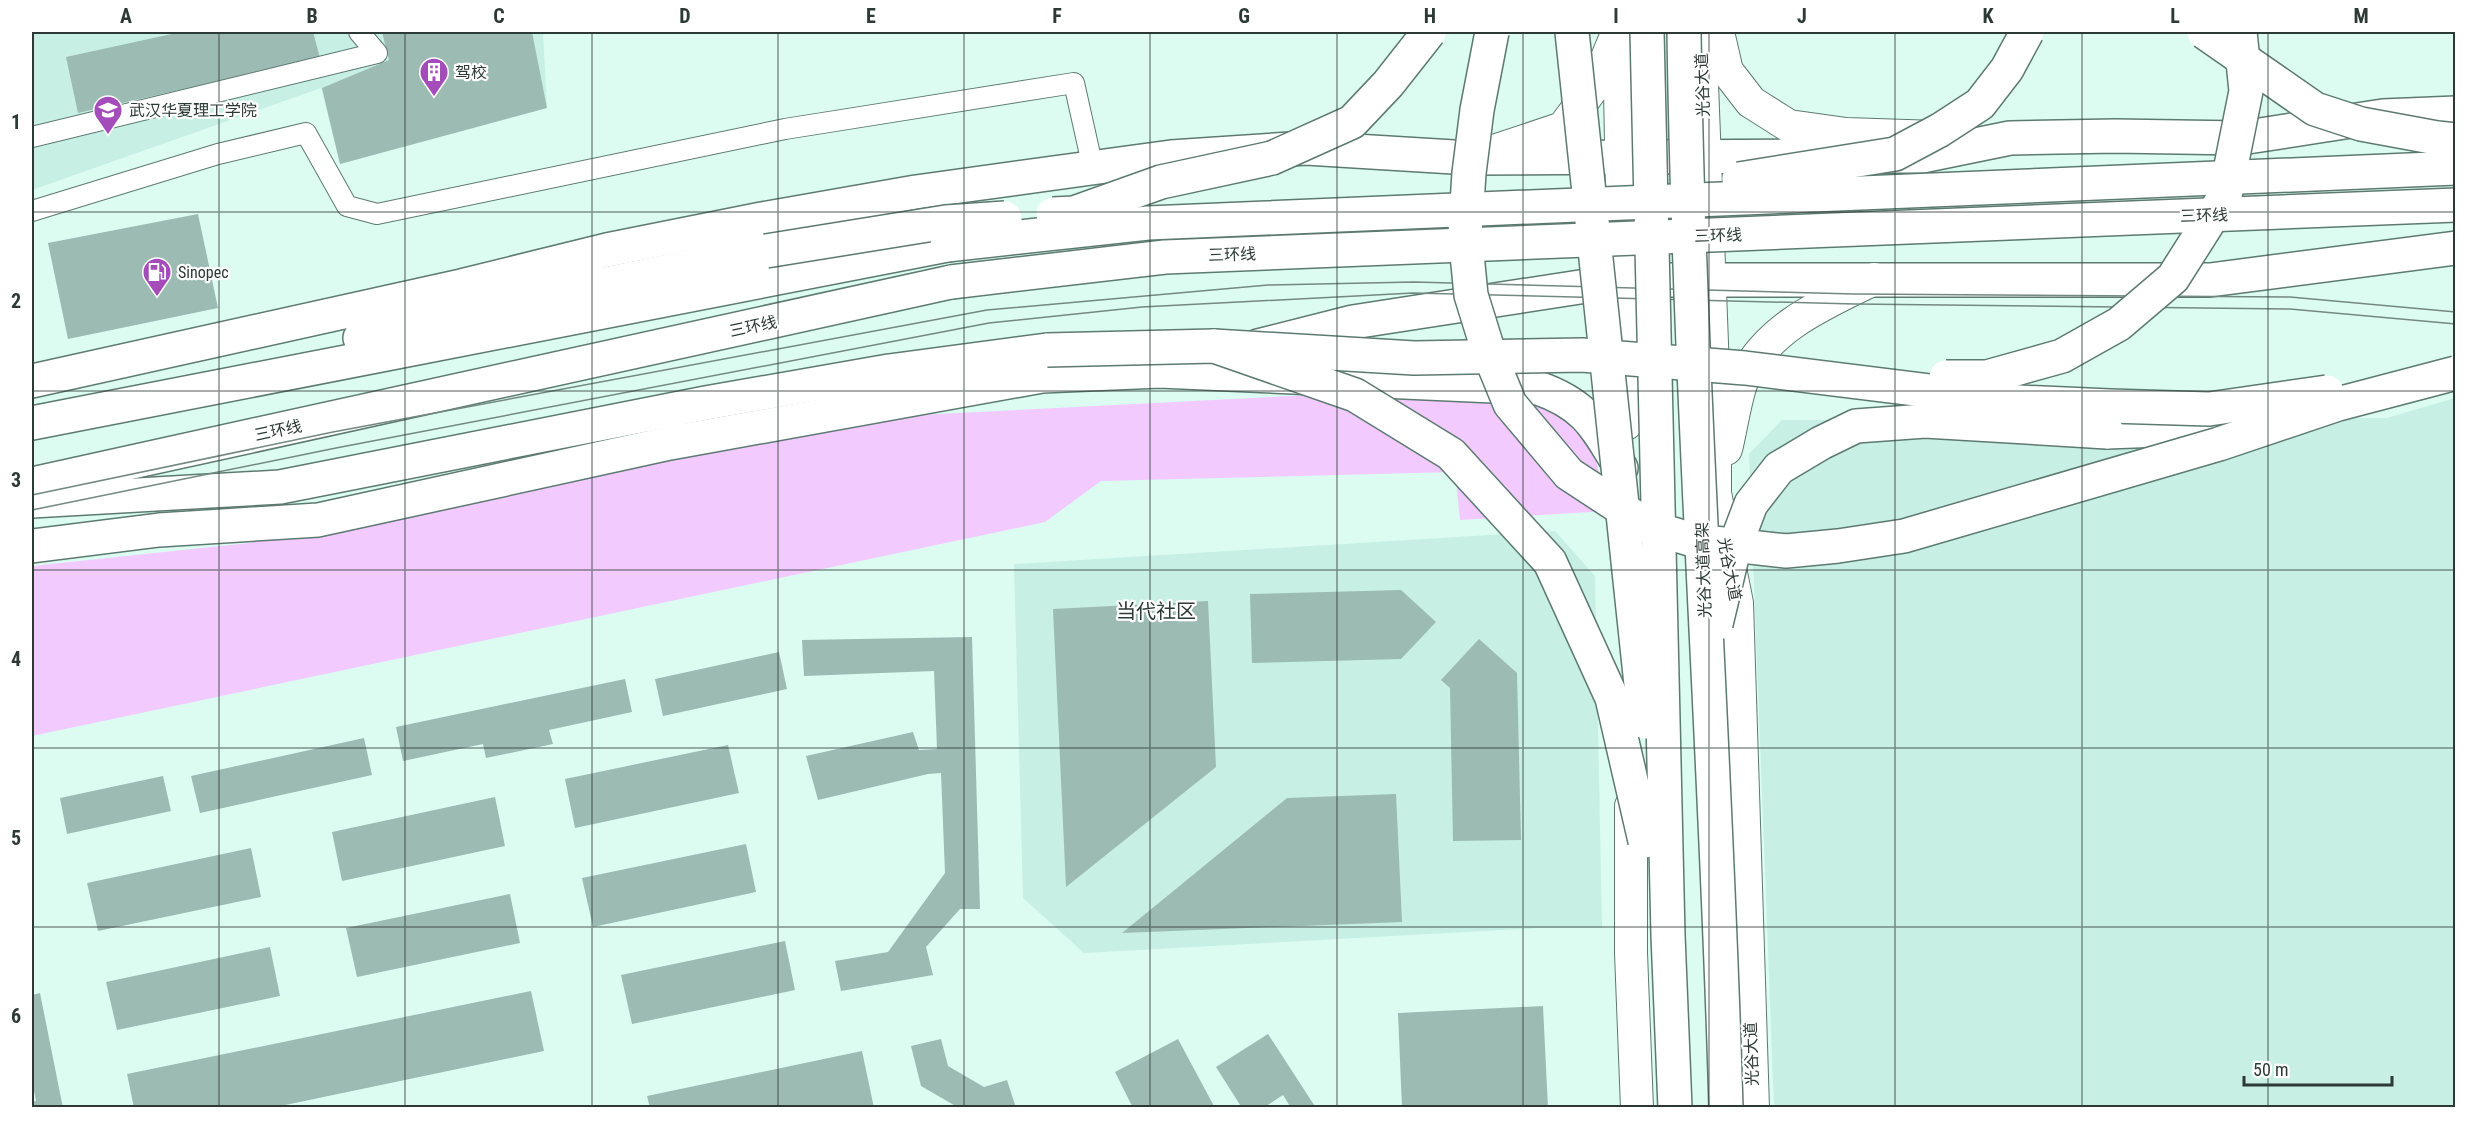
<svg xmlns="http://www.w3.org/2000/svg" width="2487" height="1139" font-family="'Roboto Condensed','Noto Sans SC',sans-serif">
<style>
.built{fill:#c7efe3}
.green{fill:#f3cafe}
.building{fill:#9cbbb2}
.lines{fill:none;stroke-linecap:round;stroke-linejoin:round}
.street-casing{stroke:#5d7a71;stroke-width:22}
.primary-casing{stroke:#5d7a71;stroke-width:34}
.highway-casing{stroke:#5d7a71;stroke-width:36}
.street{stroke:#fff;stroke-width:20}
.primary{stroke:#fff;stroke-width:32}
.highway{stroke:#fff;stroke-width:33}
.tram{stroke:#738881;stroke-width:1.5}
.highway-bridge-casing{stroke:#5d7a71;stroke-width:36;stroke-linecap:butt}
.highway-bridge{stroke:#fff;stroke-width:33}
.grid{fill:none;stroke:#2c3935;stroke-width:1.5;stroke-opacity:0.55}
.labels{text-anchor:middle;stroke-width:4.5;stroke-linejoin:round;paint-order:stroke}
.poi-label{font-size:16px;fill:#2c3935;stroke:#fff;text-anchor:start}
.street-label{font-size:16px;fill:#2c3935;stroke:#fff}
.quarter-label{font-size:20px;fill:#2c3935;stroke:#fff}
.neatline{fill:none;stroke:#2c3935;stroke-width:2}
.grid-label{font-size:20px;text-anchor:middle;font-weight:bold;fill:#2c3935}
</style>
<rect width="100%" height="100%" fill="#dcfcf2"/>
<g class="built">
<polygon points="32,32 543,32 547,108 340,164 321,88 32,190"/>
<polygon points="2455,398 2455,1107 1774,1107 1749,454 1782,420 2387,418"/>
<polygon points="1555,531 1595,576 1602,928 1540,928 1084,953 1023,898 1014,564"/>
</g>
<polygon class="green" points="1311,395 1533,398 1589,431 1608,511 1460,520 1455,472 1101,481 1045,522 32,736 32,566 249,543 898,416"/>
<g class="building">
<polygon points="181,32 313,32 320,58 78,113 66,57"/>
<polygon points="382,32 532,32 547,108 340,164 322,88 389,60"/>
<polygon points="198,214 218,308 68,339 48,243"/>
<polygon points="1401,590 1436,622 1401,659 1252,663 1250,594"/>
<polygon points="1208,601 1216,767 1066,887 1053,609"/>
<polygon points="972,637 980,909 960,909 926,947 933,975 841,991 835,961 888,952 945,873 941,773 928,774 818,800 806,756 913,732 919,750 937,749 934,671 804,676 802,640"/>
<polygon points="1479,639 1517,673 1521,840 1453,841 1450,688 1441,680"/>
<polygon points="779,652 787,689 663,716 655,679"/>
<polygon points="625,679 632,712 549,730 553,744 486,758 483,744 403,761 396,727"/>
<polygon points="364,738 372,775 200,813 191,776"/>
<polygon points="728,745 739,793 575,828 565,779"/>
<polygon points="163,776 171,811 67,834 60,798"/>
<polygon points="1396,794 1402,922 1122,933 1287,798"/>
<polygon points="495,797 505,846 342,881 332,832"/>
<polygon points="746,844 756,892 593,927 582,878"/>
<polygon points="251,848 261,897 98,931 87,883"/>
<polygon points="510,894 520,943 357,977 346,928"/>
<polygon points="785,941 795,990 632,1024 621,975"/>
<polygon points="270,947 280,996 117,1030 106,982"/>
<polygon points="531,991 544,1051 271,1108 134,1108 127,1074"/>
<polygon points="40,993 63,1108 32,1108 32,1102 36,1101 32,1081 32,995"/>
<polygon points="1543,1006 1548,1108 1402,1108 1398,1013"/>
<polygon points="1268,1034 1316,1108 1291,1108 1283,1095 1263,1108 1242,1108 1216,1067"/>
<polygon points="941,1039 948,1066 984,1087 1007,1080 1016,1108 959,1108 921,1086 911,1046"/>
<polygon points="1178,1039 1215,1108 1133,1108 1115,1072"/>
<polygon points="862,1051 874,1108 650,1108 647,1096"/>
</g>
<g class="lines">
<g class="street-casing">
<g id="street">
<polyline points="32,137 377,53 359,32"/>
<polyline points="32,211 218,154 306,133 347,206 377,214 785,129 1074,83 1093,168"/>
</g>
</g>
<g class="primary-casing">
<g id="primary">
<polyline points="1619,32 1626,424"/>
<polyline points="1700,32 1715,421 1715,493 1737,603 1753,1108"/>
<polyline points="1718,32 1727,71 1751,102 1789,126 1846,134 1937,137"/>
<polyline points="1488,153 1563,128 1597,82 1614,41"/>
<path d="M1726,449c5,-18 10,-57 18,-72 27,-52 80,-73 130,-98"/>
<polyline points="1631,806 1631,953 1637,1108"/>
</g>
</g>
<g class="highway-casing">
<g id="highway">
<polyline points="1885,156 1922,156 2010,138 2115,136 2241,138 2383,116 2456,113"/>
<polyline points="360,338 473,311 766,251"/>
<polyline points="1258,346 1353,322 1625,280 2210,280 2456,248"/>
<polyline points="32,381 461,286 607,250 762,219 916,192 1171,157 1306,148 1470,158 1824,156"/>
<polyline points="32,423 947,245"/>
<polyline points="2107,432 2214,428 2263,418"/>
<polyline points="32,484 951,282"/>
<polyline points="32,501 280,487 706,403 889,371 1047,350"/>
<path d="M32,546l127,-16 159,-10 352,-77 372,-67 118,-5 378,17c49,17 58,39 83,80"/>
</g>
</g>
<use href="#street" class="street"/>
<use href="#primary" class="primary"/>
<use href="#highway" class="highway"/>
<g class="tram">
<polyline points="32,495 333,432 987,310 1268,285 1414,282 1854,294 2290,297 2456,312"/>
<polyline points="32,510 336,448 989,323 1142,307 1413,293 1855,304 2290,309 2456,324"/>
</g>
<g class="highway-bridge-casing">
<g id="highway-bridge">
<polyline points="1492,32 1477,110 1469,173 1465,234 1471,295 1489,353 1510,404 1569,474 1650,527 1696,541 1786,551 1838,546 1904,536 2219,444 2338,404 2456,373"/>
<polyline points="1572,32 1645,722"/>
<polyline points="1647,32 1668,935 1675,1108"/>
<path d="M1684,32c5,358 32,717 42,1076"/>
<polyline points="2204,32 2315,109 2361,124 2437,138 2456,140"/>
<polyline points="1739,179 1895,154 1940,130 1980,104 2007,69 2027,32"/>
<polyline points="1053,214 1074,213 1161,182 1272,158 1352,122 1388,84 1429,32"/>
<polyline points="947,245 1148,223 2456,168"/>
<polyline points="766,251 946,222 1005,218"/>
<polyline points="951,282 1165,257 2456,205"/>
<polyline points="1214,346 1414,358 1582,355 1745,368 2019,402 2110,406 2209,409 2327,392"/>
<polyline points="1047,350 1214,346 1355,395 1451,454 1550,562 1612,698 1645,841"/>
<polyline points="1946,377 1987,377 2062,356 2119,324 2173,278 2225,196 2246,91 2240,32"/>
<polyline points="1716,624 1734,549 1751,504 1779,468 1821,443 1856,426 1925,421 2107,432"/>
</g>
</g>
<use href="#highway-bridge" class="highway-bridge"/>
</g>
<path class="grid" d="M219,32v1076M405,32v1076M592,32v1076M778,32v1076M964,32v1076M1150,32v1076M1337,32v1076M1523,32v1076M1709,32v1076M1895,32v1076M2082,32v1076M2268,32v1076M32,212h2424M32,391h2424M32,570h2424M32,748h2424M32,927h2424"/>
<defs>
<g id="building-pin" transform="scale(1.5)"><path d="M0 17L-7.5 6A9.5 9.5 0 1 1 7.5 6Z" fill="#a44dba" stroke="#fff"/><path d="M-4-6H4V6H1V3H-1V6H-4ZM-2.5-4.3h1.7v1.8h-1.7ZM.8-4.3h1.7v1.8H.8ZM-2.5-1h1.7V.8h-1.7ZM.8-1h1.7V.8H.8Z" fill="#fff"/></g>
<g id="university-pin" transform="scale(1.5)"><path d="M0 17L-7.5 6A9.5 9.5 0 1 1 7.5 6Z" fill="#a44dba" stroke="#fff"/><path d="M0-5L7-2L0 1L-7-2ZM-4 1L0 2.5L4 1V4Q0 6-4 4Z" fill="#fff"/></g>
<g id="fuel-pin" transform="scale(1.5)"><path d="M0 17L-7.5 6A9.5 9.5 0 1 1 7.5 6Z" fill="#a44dba" stroke="#fff"/><path d="M-5.5-6h7V0h2V4h1.3V-2.5L3-4.5l.8-.8L6-3V5H2.5V1h-1V6h-7ZM-4.2-4.7v3.2H.2V-4.7Z" fill="#fff"/></g>
</defs>
<g fill-rule="evenodd">
<use href="#building-pin" x="434" y="72"/>
<use href="#university-pin" x="108" y="110"/>
<use href="#fuel-pin" x="157" y="272"/>
</g>
<g class="labels">
<g class="poi-label">
<text x="455" y="78">驾校</text>
<text x="129" y="116">武汉华夏理工学院</text>
<text x="178" y="278">Sinopec</text>
</g>
<g class="street-label">
<text transform="translate(1702 85) rotate(-92)" y="6">光谷大道</text>
<text transform="translate(2204 215) rotate(-2)" y="6">三环线</text>
<text transform="translate(1718 235) rotate(-2)" y="6">三环线</text>
<text transform="translate(1232 254) rotate(-2)" y="6">三环线</text>
<text transform="translate(753 326) rotate(-12)" y="6">三环线</text>
<text transform="translate(278 430) rotate(-12)" y="6">三环线</text>
<text transform="translate(1730 569) rotate(79)" y="6">光谷大道</text>
<text transform="translate(1703 570) rotate(-92)" y="6">光谷大道高架</text>
<text transform="translate(1751 1054) rotate(-92)" y="6">光谷大道</text>
</g>
<g class="quarter-label">
<text x="1156" y="618">当代社区</text>
</g>
</g>
<rect width="2487" height="1139" fill="none" stroke="#ffffff" stroke-width="66"/>
<path d="M2244 1076v9h148v-9" fill="none" stroke="#2c3935" stroke-width="3"/>
<text x="2253" y="1076" font-size="18" fill="#2c3935" stroke="#ffffff" stroke-width="4.5" paint-order="stroke">50 m</text>
<rect x="33" y="33" width="2421" height="1073" class="neatline"/>
<g class="grid-label">
<text x="126" y="23">A</text>
<text x="312" y="23">B</text>
<text x="499" y="23">C</text>
<text x="685" y="23">D</text>
<text x="871" y="23">E</text>
<text x="1057" y="23">F</text>
<text x="1244" y="23">G</text>
<text x="1430" y="23">H</text>
<text x="1616" y="23">I</text>
<text x="1802" y="23">J</text>
<text x="1988" y="23">K</text>
<text x="2175" y="23">L</text>
<text x="2361" y="23">M</text>
<text x="16" y="129">1</text>
<text x="16" y="308">2</text>
<text x="16" y="487">3</text>
<text x="16" y="666">4</text>
<text x="16" y="845">5</text>
<text x="16" y="1023">6</text>
</g>
</svg>
